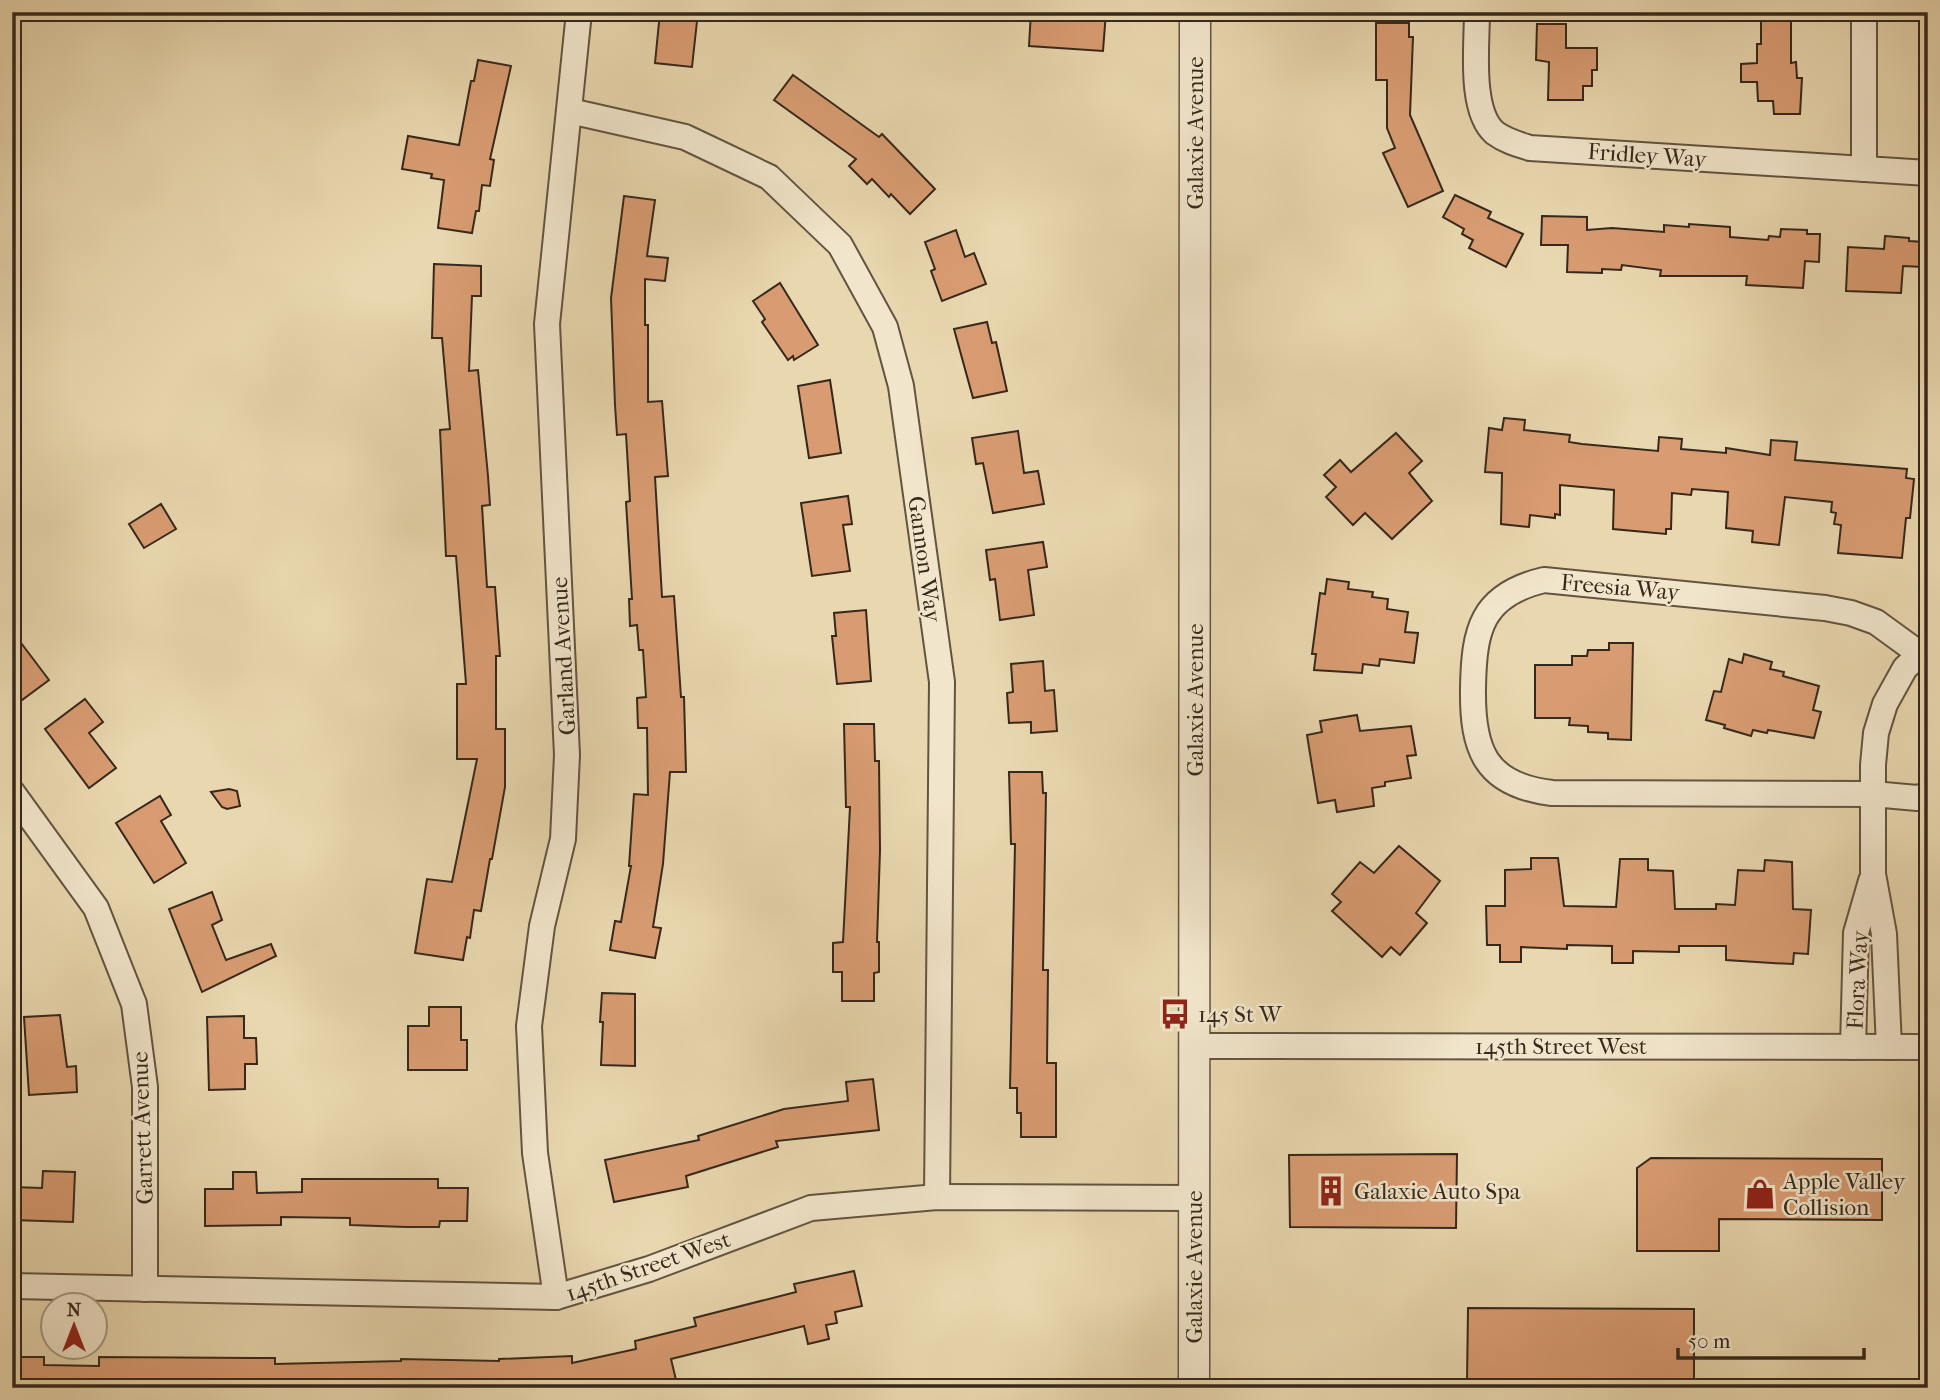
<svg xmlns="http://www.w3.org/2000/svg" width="1940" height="1400" font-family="'IM FELL French Canon',serif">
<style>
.building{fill:#d99c72;stroke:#36281b;stroke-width:2}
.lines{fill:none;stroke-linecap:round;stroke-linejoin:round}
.minor-casing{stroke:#635440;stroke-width:28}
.tertiary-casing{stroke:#635440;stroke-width:33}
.minor{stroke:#f1e5cb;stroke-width:24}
.tertiary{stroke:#f1e5cb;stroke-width:30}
.labels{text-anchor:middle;stroke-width:5;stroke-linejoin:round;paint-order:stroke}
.street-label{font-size:23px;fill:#36281b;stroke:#f1e5cb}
.poi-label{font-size:23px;fill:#36281b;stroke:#f1e5cb;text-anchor:start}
</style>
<rect width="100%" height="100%" fill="#e9d7af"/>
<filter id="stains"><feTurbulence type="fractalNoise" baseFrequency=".00286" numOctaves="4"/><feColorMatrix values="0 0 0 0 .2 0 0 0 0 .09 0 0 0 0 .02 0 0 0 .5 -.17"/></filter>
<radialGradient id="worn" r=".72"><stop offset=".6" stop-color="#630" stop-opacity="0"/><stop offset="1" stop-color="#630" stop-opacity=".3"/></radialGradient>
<g class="building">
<polygon points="660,12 698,12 692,67 655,63"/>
<polygon points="1031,12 1106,12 1103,51 1029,46"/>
<polygon points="1761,12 1791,12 1791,63 1796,62 1797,78 1802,78 1800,114 1774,114 1773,101 1758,101 1757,82 1741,82 1741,64 1757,63 1757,44 1761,44"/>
<polygon points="1376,23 1409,23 1409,37 1413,37 1410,115 1443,191 1408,207 1383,153 1395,148 1387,128 1387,80 1376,80"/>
<polygon points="1537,24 1566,24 1566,48 1597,48 1597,70 1592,70 1592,86 1583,86 1583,100 1548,100 1549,62 1536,60"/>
<polygon points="478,60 511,66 490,159 494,160 490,186 482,185 479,211 476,211 472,233 438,228 444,180 431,178 432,174 402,169 408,136 459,145 471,81 474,81"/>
<polygon points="793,75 879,137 882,134 935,189 910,214 891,194 889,197 872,179 867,184 849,166 856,159 774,100"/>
<polygon points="1455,195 1491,212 1488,218 1523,234 1506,267 1469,248 1473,240 1462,234 1464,229 1443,217"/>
<polygon points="624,196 655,200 647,256 668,258 665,281 645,279 645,325 648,325 648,402 662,401 668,476 655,477 662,597 674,596 681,697 684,697 686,772 670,772 663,864 653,927 661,928 655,958 610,950 615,921 621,922 631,866 629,866 634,794 648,795 647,728 638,728 637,698 646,697 643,650 639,650 637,625 630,626 629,599 632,599 626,502 630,501 626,434 617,435 615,405 611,298"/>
<polygon points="1542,216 1587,217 1587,230 1612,228 1664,232 1664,225 1689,227 1689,224 1730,227 1730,237 1768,240 1769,236 1780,237 1781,229 1807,230 1807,234 1820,234 1819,262 1805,261 1803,288 1746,285 1747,276 1660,276 1661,270 1622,265 1621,270 1602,269 1602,273 1567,272 1568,245 1541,245"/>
<polygon points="956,230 965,257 974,253 986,284 942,301 931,271 935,269 925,242"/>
<polygon points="1885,236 1909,238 1909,241 1925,242 1923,267 1903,266 1901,293 1846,291 1848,247 1884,249"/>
<polygon points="434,264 481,266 481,296 472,296 469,371 478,370 488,476 490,505 482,506 487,587 495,587 500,656 496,656 496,729 505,729 505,787 492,859 490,859 481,911 474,910 470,938 467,937 463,960 415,953 427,879 452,882 477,759 457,759 457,684 466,684 456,556 446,556 440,430 450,429 442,338 432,338"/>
<polygon points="780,283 818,345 794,360 793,356 788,360 762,322 765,319 753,301"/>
<polygon points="987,322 992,343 996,342 1007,391 973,398 954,329"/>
<polygon points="830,380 841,453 809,458 798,386"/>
<polygon points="1504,418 1525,420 1524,430 1570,435 1569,442 1582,444 1658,451 1659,437 1682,439 1681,449 1726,453 1726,448 1770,455 1771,440 1797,442 1795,460 1907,469 1906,478 1914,479 1910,518 1906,518 1902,558 1838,553 1841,525 1834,524 1836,513 1831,512 1832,502 1785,497 1779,545 1752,542 1753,531 1726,528 1728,492 1692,489 1691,495 1672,493 1671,529 1666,529 1666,534 1613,529 1614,490 1560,485 1560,515 1555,514 1555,518 1530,515 1529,527 1501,524 1502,473 1485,472 1489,428 1502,430"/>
<polygon points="1018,431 1024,473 1038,471 1044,504 993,513 983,463 976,464 972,438"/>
<polygon points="1396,433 1422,461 1409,473 1432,501 1392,539 1365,513 1353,525 1326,497 1336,487 1324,475 1340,460 1351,472"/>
<polygon points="848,496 852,524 843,525 850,571 812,576 801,503"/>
<polygon points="161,504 176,529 144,548 129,524"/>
<polygon points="1043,542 1047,567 1028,570 1034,615 1000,620 995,579 990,580 986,550"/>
<polygon points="1327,579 1349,582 1348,589 1373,592 1372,597 1388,599 1387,609 1408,612 1405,632 1418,633 1414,663 1380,659 1379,666 1363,664 1362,673 1314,670 1316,654 1312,654 1320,593 1325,594"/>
<polygon points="866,610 871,681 837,684 832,636 836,636 834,613"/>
<polygon points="12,631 49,680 22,700 12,687"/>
<polygon points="1609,643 1633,643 1631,740 1608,739 1608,733 1588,732 1588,726 1569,725 1570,718 1535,718 1535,665 1572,665 1572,656 1587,656 1588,650 1609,650"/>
<polygon points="1744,654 1772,662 1770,669 1784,672 1783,676 1819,686 1813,710 1821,712 1814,738 1768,730 1767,733 1753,730 1751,736 1724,728 1725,725 1706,720 1714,691 1721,692 1729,659 1742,663"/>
<polygon points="1043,661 1045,691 1054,690 1057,731 1031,733 1031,722 1009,723 1007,693 1013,692 1011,664"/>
<polygon points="85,699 103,722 89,733 116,768 89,788 45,729"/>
<polygon points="1357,715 1360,731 1411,726 1416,755 1407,756 1411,778 1385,782 1385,786 1372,788 1374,806 1337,812 1335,800 1318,803 1307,735 1322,732 1320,721"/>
<polygon points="844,724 874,724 875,761 879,761 880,850 877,942 879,942 879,972 874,973 874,1001 842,1001 842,972 833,972 833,943 843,942 850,807 846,807"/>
<polygon points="1009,772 1042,772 1043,793 1046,793 1043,970 1048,970 1047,1063 1056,1063 1056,1137 1021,1137 1021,1113 1017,1113 1017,1088 1010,1088 1015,844 1011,844"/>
<polygon points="229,789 237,791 240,806 227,809 222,807 211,792"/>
<polygon points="160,796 171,815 161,821 186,863 154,883 116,823"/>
<polygon points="1399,846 1440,881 1416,913 1427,923 1400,955 1391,947 1382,957 1332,911 1341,902 1332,894 1360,862 1374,873"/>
<polygon points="1531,858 1558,858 1564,906 1616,907 1620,859 1648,859 1648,870 1673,871 1675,909 1716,909 1716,904 1735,905 1738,870 1764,871 1765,860 1792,862 1793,909 1811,910 1808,954 1794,953 1793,964 1772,963 1726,960 1726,946 1679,946 1679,952 1633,951 1633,963 1612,963 1612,946 1567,945 1567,949 1521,947 1521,962 1500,962 1500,945 1487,945 1486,906 1505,906 1505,870 1531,869"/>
<polygon points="212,892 222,920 212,925 226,960 271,944 276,956 202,992 169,909"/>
<polygon points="602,993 635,994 635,1066 601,1065 603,1022 600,1022"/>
<polygon points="429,1007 461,1007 461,1040 467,1040 467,1070 408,1070 408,1026 429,1026"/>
<polygon points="60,1015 67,1067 76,1066 77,1092 29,1095 24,1017"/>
<polygon points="244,1016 244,1038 256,1038 257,1064 245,1064 245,1089 209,1090 207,1017"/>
<polygon points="873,1079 879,1130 776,1141 778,1147 686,1176 688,1187 614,1202 605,1160 699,1140 698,1136 784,1109 848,1101 846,1082"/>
<polygon points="1457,1154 1456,1228 1290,1227 1289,1155"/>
<polygon points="1651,1158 1882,1159 1882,1220 1719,1219 1719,1251 1637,1251 1637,1168"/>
<polygon points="43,1171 75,1172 73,1222 12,1220 12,1187 42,1188"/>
<polygon points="233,1172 256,1172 257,1193 302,1192 302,1179 438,1179 438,1188 468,1188 467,1221 440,1221 439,1227 406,1227 350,1225 350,1218 281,1217 281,1225 205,1226 205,1189 233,1189"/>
<polygon points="854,1271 862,1306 835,1312 837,1323 826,1325 829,1339 808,1344 804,1326 671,1359 676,1380 643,1388 12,1388 13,1357 44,1357 44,1365 99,1366 99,1357 275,1358 275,1364 401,1361 401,1359 499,1361 499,1359 572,1356 572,1363 636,1349 635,1341 696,1326 694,1318 796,1292 794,1284"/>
<polygon points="1468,1308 1694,1309 1694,1382 1467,1382"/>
</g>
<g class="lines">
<g class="minor-casing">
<g id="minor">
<path d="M1477,12c0,32 -8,99 18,121 11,8 22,11 35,15l398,25"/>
<polyline points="570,111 685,137 769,177 840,245 885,327 901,386 942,682 937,1197"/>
<polyline points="1864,169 1864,12"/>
<path d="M1920,654l-44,-32 -25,-9 -26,-5 -281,-28c-63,15 -70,50 -71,108 -1,62 12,97 79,105l321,1 44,4 11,-3"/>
<polyline points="12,792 96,908 134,1004 145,1087 145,1289"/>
<polyline points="1194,1046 1928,1047"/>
<polyline points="1853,1047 1856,933 1871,881"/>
<polyline points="1889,1047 1884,934 1873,874 1873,765 1876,733 1885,704 1905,668 1928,647"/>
<polyline points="12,1286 556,1297 649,1269 811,1208 937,1197 1194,1198"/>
<polyline points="556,1297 535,1153 529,1026 542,926 563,839 567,755 547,324 579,12"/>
</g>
</g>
<g class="tertiary-casing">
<polyline id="tertiary" points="1194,1388 1195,12"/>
</g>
<use href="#minor" class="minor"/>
<use href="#tertiary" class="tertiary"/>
</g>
<defs>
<g id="bus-bare" transform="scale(2.415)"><path d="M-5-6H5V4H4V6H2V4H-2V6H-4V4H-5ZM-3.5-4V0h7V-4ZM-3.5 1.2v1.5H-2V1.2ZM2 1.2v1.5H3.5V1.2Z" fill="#8f2418" stroke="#f1e5cb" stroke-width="2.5" paint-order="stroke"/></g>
<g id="building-bare" transform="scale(2.415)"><path d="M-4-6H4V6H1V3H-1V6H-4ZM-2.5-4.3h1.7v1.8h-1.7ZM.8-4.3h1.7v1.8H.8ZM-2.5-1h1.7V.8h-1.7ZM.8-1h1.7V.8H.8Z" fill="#8f2418" stroke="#f1e5cb" stroke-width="2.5" paint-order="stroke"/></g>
<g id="shop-bare" transform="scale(2.415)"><path d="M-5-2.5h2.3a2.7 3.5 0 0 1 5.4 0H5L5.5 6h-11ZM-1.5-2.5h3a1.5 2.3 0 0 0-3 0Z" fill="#8f2418" stroke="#f1e5cb" stroke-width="2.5" paint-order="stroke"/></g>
</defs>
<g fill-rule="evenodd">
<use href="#bus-bare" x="1175" y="1014"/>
<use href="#building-bare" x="1331" y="1191"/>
<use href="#shop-bare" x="1760" y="1194"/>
</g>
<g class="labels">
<g class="street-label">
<text transform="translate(1195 133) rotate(-90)" y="8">Galaxie Avenue</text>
<text transform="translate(1647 155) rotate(4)" y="8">Fridley Way</text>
<text transform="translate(925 559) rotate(82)" y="8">Gannon Way</text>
<text transform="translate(1620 587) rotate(5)" y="8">Freesia Way</text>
<text transform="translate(563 656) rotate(-93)" y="8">Garland Avenue</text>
<text transform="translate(1195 700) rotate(-90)" y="8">Galaxie Avenue</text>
<text transform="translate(1857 980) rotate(-87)" y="8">Flora Way</text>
<text x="1561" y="1054">145th Street West</text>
<text transform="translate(142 1128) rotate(-92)" y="8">Garrett Avenue</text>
<text transform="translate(648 1266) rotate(-19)" y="8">145th Street West</text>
<text transform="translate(1194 1267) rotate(-90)" y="8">Galaxie Avenue</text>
</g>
<g class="poi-label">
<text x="1198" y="1022">145 St W</text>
<text x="1783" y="1189">Apple Valley<tspan x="1783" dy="26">Collision</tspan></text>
<text x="1354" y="1199">Galaxie Auto Spa</text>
</g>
</g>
<rect width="1940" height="1400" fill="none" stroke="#e9d7af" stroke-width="42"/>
<rect x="14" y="14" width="1912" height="1372" fill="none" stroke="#36281b" stroke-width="3.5"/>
<rect x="21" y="21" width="1898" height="1358" fill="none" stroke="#36281b" stroke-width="2"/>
<g transform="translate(74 1326)"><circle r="33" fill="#f1e5cb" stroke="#a69985" stroke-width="2"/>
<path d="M0-5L12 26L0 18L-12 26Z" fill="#8f2418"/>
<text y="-10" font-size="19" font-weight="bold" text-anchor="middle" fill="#36281b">N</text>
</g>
<path d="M1678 1348v10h186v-10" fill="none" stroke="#36281b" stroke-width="3.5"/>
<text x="1688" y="1348" font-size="21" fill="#36281b" stroke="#f1e5cb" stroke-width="5" paint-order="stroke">50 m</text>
<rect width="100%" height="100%" filter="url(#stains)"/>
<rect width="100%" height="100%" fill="url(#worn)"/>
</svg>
